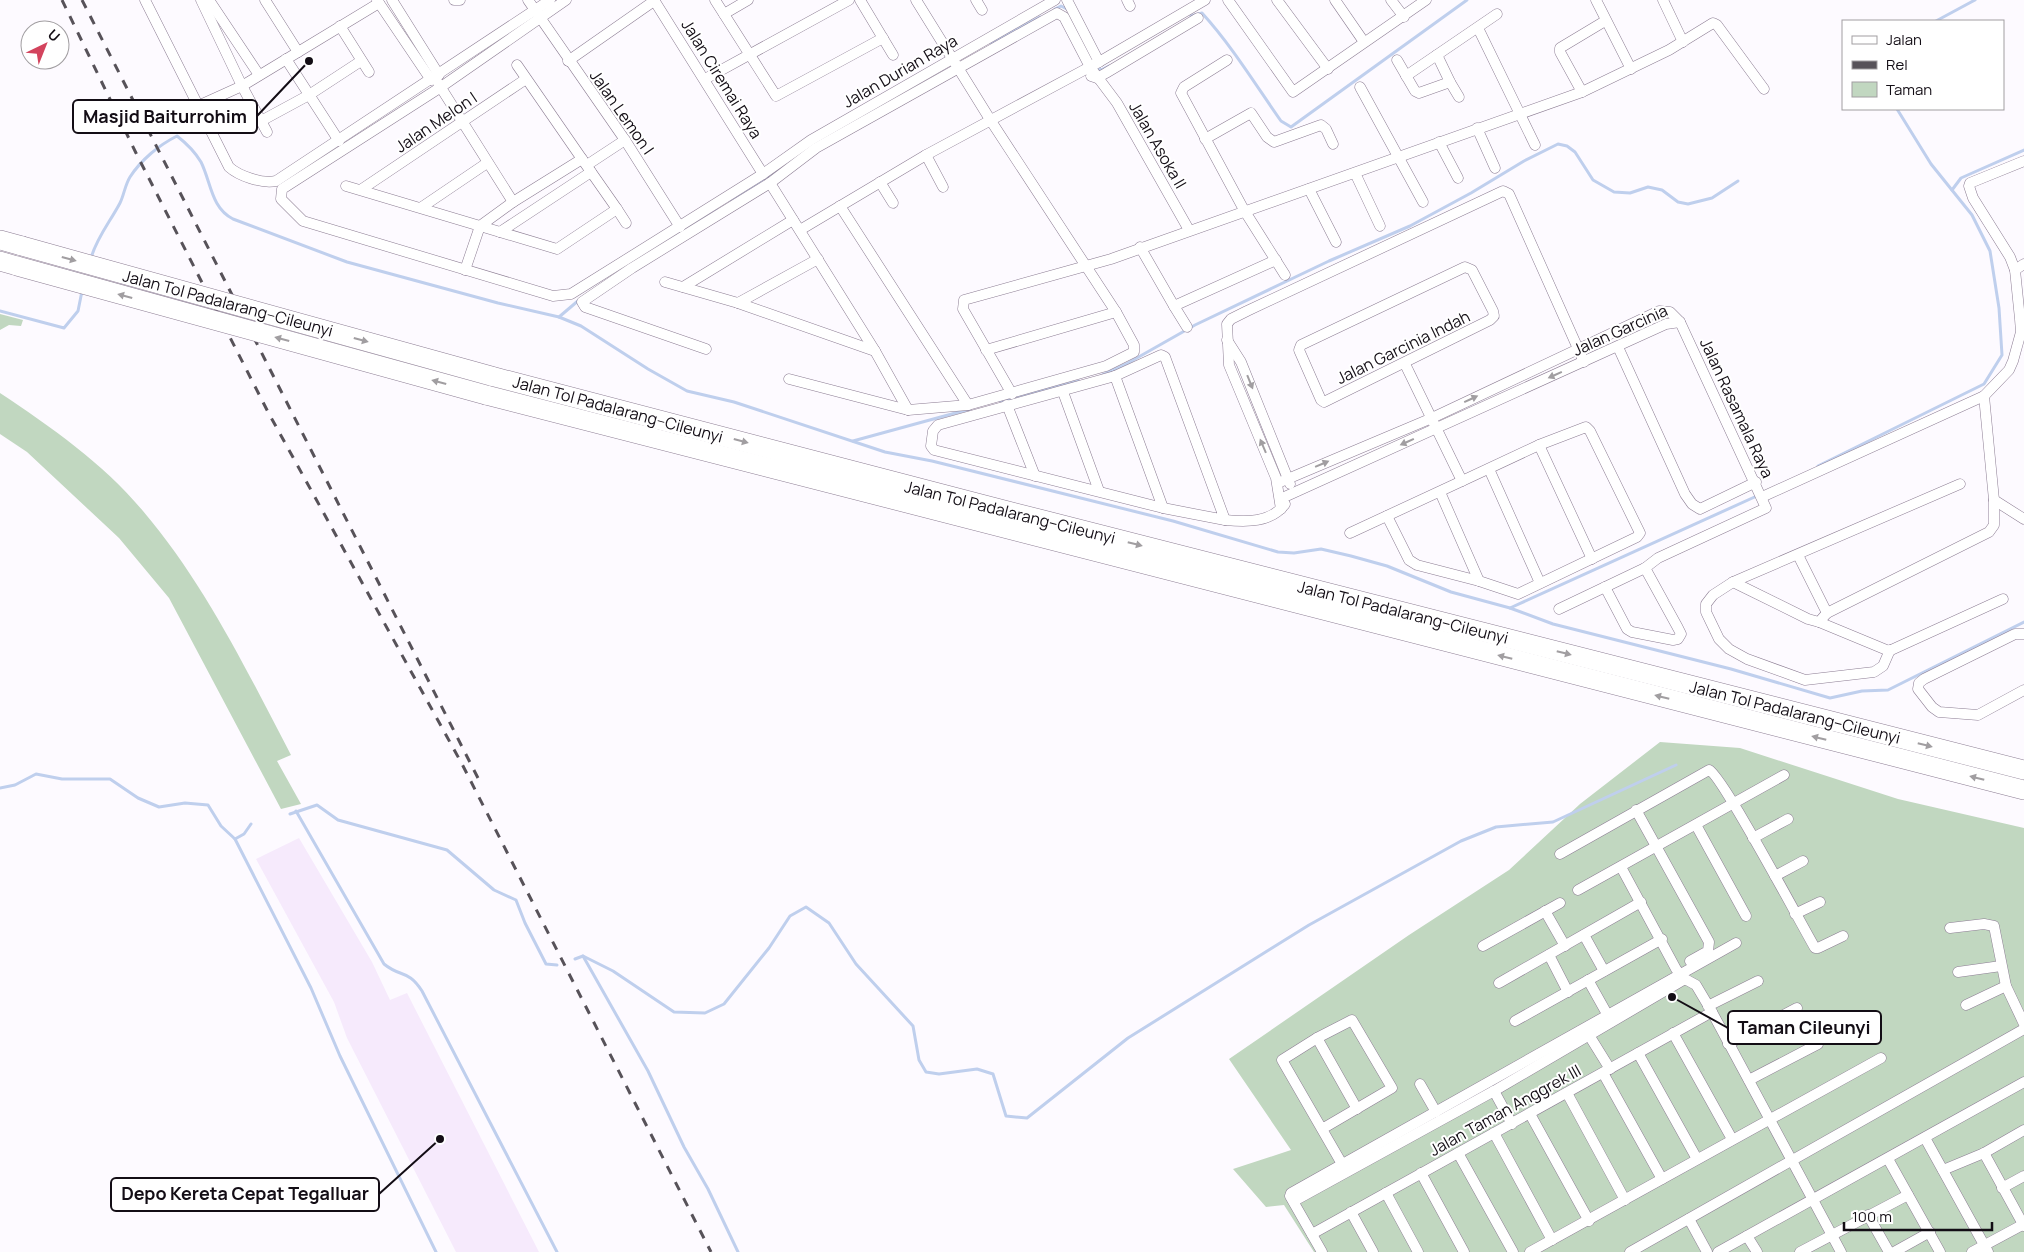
<svg xmlns="http://www.w3.org/2000/svg" width="2024" height="1252" font-family="Manrope,sans-serif">
<style>
.built{fill:#f6eafc}
.green{fill:#c1d7c0}
.lines{fill:none;stroke-linecap:round;stroke-linejoin:round}
.stream{stroke:#bfcfed;stroke-width:3}
.street-casing{stroke:#8c7d93;stroke-width:11}
.highway-casing{stroke:#8c7d93;stroke-width:20}
.street{stroke:#fff;stroke-width:10}
.highway{stroke:#fff;stroke-width:19}
.rail{stroke:#575259;stroke-width:3;stroke-dasharray:9 9;stroke-linecap:butt}
.highway-bridge-casing{stroke:#8c7d93;stroke-width:20;stroke-linecap:butt}
.highway-bridge{stroke:#fff;stroke-width:19}
.oneway{fill:#a19ea1}
.labels{text-anchor:middle;stroke-width:4;stroke-linejoin:round;paint-order:stroke}
.street-label{font-size:16px;fill:#130d15;stroke:#fff}
.leader{fill:none;stroke:#130d15;stroke-width:2}
.callout-dot{fill:#130d15;stroke:#fff;stroke-width:2}
.callout{fill:#fff;stroke:#130d15;stroke-width:2}
.callout-label{font-size:18px;text-anchor:middle;font-weight:bold;fill:#130d15}
</style>
<rect width="100%" height="100%" fill="#fdfaff"/>
<polygon class="built" points="299,838 372,962 390,1000 407,993 539,1252 456,1252 347,1038 334,1002 256,859"/>
<g class="green">
<polygon points="0,314 23,320 21,326 9,325 0,330"/>
<path d="M0,393c51,34 104,71 143,118 62,73 104,160 148,244l-14,6 24,43 -20,5 -112,-211 -50,-60 -92,-86 -27,-18z"/>
<polygon points="1660,742 1740,748 1898,799 2024,828 2024,1252 1314,1252 1284,1205 1266,1207 1233,1169 1291,1150 1229,1059 1409,935 1509,870 1580,804"/>
</g>
<g class="lines">
<g class="stream">
<polyline points="1055,9 1061,6 1067,9"/>
<path d="M1191,16l11,-3c30,33 53,71 79,108l10,6 176,-127"/>
<polyline points="1936,21 1975,0"/>
<polyline points="1079,35 1091,58"/>
<polyline points="991,43 1040,17"/>
<polyline points="1096,66 1101,70 1109,66"/>
<polyline points="1952,190 1961,178 2024,150"/>
<polyline points="731,201 796,157"/>
<polyline points="656,247 717,210"/>
<path d="M91,258c6,-21 19,-36 29,-55 4,-8 5,-18 10,-26 11,-17 29,-32 47,-41 9,7 18,16 24,26 10,20 10,46 32,57l114,43 151,41 61,14 22,9 67,43 39,22 47,11 151,50 47,9 241,60 105,31 16,1 27,-4 30,7 36,10 64,26 59,16 43,16 178,45 99,29 32,-7 26,-1 136,-68"/>
<polyline points="0,311 64,328 78,311 82,291"/>
<polyline points="559,317 579,300"/>
<polyline points="1102,375 1128,363 1195,325 1329,261 1410,226 1471,193 1524,161 1558,144 1567,146 1575,152 1593,180 1614,192 1630,193 1648,187 1662,190 1678,202 1688,204 1712,198 1738,181"/>
<polyline points="1000,401 1079,381"/>
<polyline points="853,441 970,409"/>
<polyline points="1818,466 1984,384 2002,355 1999,308 1990,251 1972,215 1931,164 1897,109"/>
<polyline points="1510,608 1759,495"/>
<polyline points="0,788 15,785 36,774 62,779 110,779 138,798 159,807 185,803 208,805 221,826 235,839 244,834 251,824"/>
<path d="M296,811l88,153c17,14 24,5 38,27l135,261"/>
<polyline points="290,814 317,805 338,820 447,850 494,890 516,900 525,923 546,964 557,965"/>
<polyline points="235,839 311,988 340,1056 436,1252"/>
<polyline points="583,956 648,1071 684,1147 708,1189 738,1252"/>
<polyline points="575,959 583,956 613,971 674,1012 705,1013 724,1004 769,948 790,916 806,907 829,923 856,964 913,1026 919,1060 926,1072 939,1074 977,1069 993,1074 1006,1116 1027,1118 1128,1038 1309,925 1461,841 1496,827 1553,822 1676,765"/>
</g>
<g class="street-casing">
<g id="street">
<path d="M145,0l84,167c10,9 33,17 47,14l274,-181"/>
<polyline points="201,0 242,86 379,3"/>
<polyline points="209,0 259,75"/>
<polyline points="265,0 298,52"/>
<polyline points="377,0 431,80"/>
<polyline points="392,0 439,75"/>
<polyline points="454,0 460,0"/>
<polyline points="528,0 625,140 680,227"/>
<polyline points="566,0 441,87 282,189 281,199 303,221 553,296 571,294 763,174 811,140 1055,0"/>
<polyline points="654,0 763,174"/>
<polyline points="715,0 776,96 883,38"/>
<polyline points="860,0 893,55"/>
<polyline points="976,0 982,10"/>
<polyline points="1067,0 1099,62"/>
<polyline points="1127,0 1130,6"/>
<polyline points="1228,0 1293,92 1426,0"/>
<polyline points="1277,0 1328,69"/>
<polyline points="1335,0 1364,42"/>
<polyline points="1391,0 1404,17"/>
<polyline points="1596,0 1631,69"/>
<polyline points="1663,0 1683,42"/>
<polyline points="724,14 748,0"/>
<polyline points="340,26 369,72"/>
<polyline points="1478,28 1535,145"/>
<polyline points="286,59 339,141"/>
<polyline points="1227,60 1184,87 1181,93 1244,210 1285,275"/>
<polyline points="1397,60 1415,91 1419,93 1450,82 1437,55"/>
<polyline points="568,61 654,1"/>
<polyline points="1091,76 1097,78 1106,73 1198,18"/>
<polyline points="1406,76 1497,14"/>
<polyline points="705,79 849,0"/>
<polyline points="1450,82 1459,97"/>
<polyline points="438,83 513,202"/>
<polyline points="1360,87 1423,202"/>
<polyline points="1582,92 1560,52 1560,48 1605,21"/>
<polyline points="200,105 242,86 267,132"/>
<polyline points="261,121 309,95 361,61"/>
<polyline points="1477,128 1495,168"/>
<polyline points="1205,139 1251,113 1267,137 1274,142 1321,125 1326,129 1333,144"/>
<polyline points="1439,142 1458,178"/>
<polyline points="926,155 943,187"/>
<polyline points="587,165 625,140"/>
<polyline points="1355,173 1380,226"/>
<polyline points="880,182 893,203"/>
<polyline points="770,183 875,351 908,410"/>
<polyline points="346,186 480,226 513,202 582,159 517,65"/>
<polyline points="362,189 526,79"/>
<polyline points="1309,189 1336,242"/>
<polyline points="840,206 968,405"/>
<polyline points="422,207 487,163"/>
<polyline points="617,209 626,223"/>
<polyline points="800,230 926,155 1099,62 1205,0"/>
<polyline points="500,232 591,172"/>
<polyline points="1140,247 1174,306 1276,260"/>
<polygon points="1465,267 1472,270 1493,311 1494,316 1490,320 1324,402 1321,400 1299,350 1301,345"/>
<polyline points="465,270 480,226 557,249 617,209 582,159"/>
<polyline points="2015,270 2024,264"/>
<polyline points="665,282 738,303 875,351"/>
<polyline points="683,287 793,220"/>
<polyline points="738,303 818,259"/>
<polyline points="1174,306 1187,327"/>
<polyline points="1227,340 1241,362 1290,484"/>
<polyline points="1618,347 1685,494 1692,504 1700,509 1756,482"/>
<polyline points="706,349 585,307 582,302 632,268 770,183 816,148 1057,13 1064,17 1090,67 1117,103 1189,230"/>
<polyline points="986,350 1116,312"/>
<polygon points="1161,355 1165,357 1225,520 1163,508 934,450 931,446 933,431 938,425 1115,376"/>
<polyline points="1115,376 1163,508"/>
<polyline points="789,379 908,410 968,405 1106,366 1134,352 1134,345 1116,312 991,121 916,0"/>
<polyline points="1063,392 1099,491"/>
<polyline points="1012,394 963,309 964,300 1111,259 1582,92 1669,50 1713,23 1717,25 1764,89"/>
<polyline points="1007,405 1035,476"/>
<polyline points="1539,445 1592,559"/>
<polyline points="1489,469 1540,583"/>
<polyline points="1278,483 1432,418 1659,311 1670,312 1680,322 1766,508 1658,558 1645,568 1678,628 1681,634 1678,639 1673,640 1632,632 1627,629 1605,587"/>
<polyline points="1440,492 1479,581"/>
<polyline points="1762,497 1984,396 2009,370 2013,361 2021,332 2020,319 2015,270 2010,257 1973,198 1969,186 1970,183 2024,161"/>
<polyline points="1280,499 1666,324 1680,322"/>
<polyline points="1994,500 2024,519"/>
<polyline points="1281,509 1276,478 1229,365 1227,324 1231,319 1247,311 1503,191 1509,194 1584,362"/>
<polyline points="1387,516 1409,560 1417,565 1479,581 1518,594 1637,537 1640,533 1590,431 1586,427 1539,445 1462,481 1405,364"/>
<path d="M1225,520c21,2 46,3 60,-16"/>
<polyline points="1350,533 1462,481"/>
<polyline points="1798,555 1827,613"/>
<polyline points="1733,582 1808,619 1819,622 1827,613 1989,532 1994,525 1994,500 1984,396"/>
<polyline points="1559,609 1645,568"/>
<polyline points="1819,622 1889,651 2003,599"/>
<polyline points="2024,634 2015,634 1924,679 1919,683 1918,689 1932,707 1939,712 1978,715 2024,690"/>
<polyline points="1890,650 1883,666 1874,672 1805,680 1747,659 1729,649 1719,639 1706,612 1706,604 1713,595 1733,582 1960,484"/>
<polyline points="1636,810 1709,942 1708,951 1690,961"/>
<polyline points="1696,825 1746,916"/>
<polyline points="1753,838 1788,819"/>
<path d="M1560,854l149,-84c13,5 92,154 106,178h3l25,-12"/>
<polyline points="1621,867 1676,969 1684,979"/>
<polyline points="1775,876 1803,861"/>
<polyline points="1578,890 1784,775"/>
<polyline points="1545,911 1565,946"/>
<polyline points="1795,914 1820,902"/>
<polyline points="1950,928 1984,924 1994,926 2006,986 2024,1024"/>
<polyline points="1584,935 1604,971"/>
<polyline points="1483,946 1560,903"/>
<polyline points="1549,955 1568,992"/>
<polyline points="1958,972 2001,966"/>
<polyline points="1588,980 1611,1021"/>
<polyline points="1499,983 1641,902"/>
<polyline points="1966,1005 2006,986"/>
<polyline points="1708,1006 1758,981"/>
<polyline points="1515,1021 1662,939"/>
<polyline points="1587,1032 1610,1069"/>
<polyline points="1673,1033 1732,1139"/>
<polyline points="1317,1038 1357,1109"/>
<polyline points="1728,1044 1797,1008"/>
<polyline points="1638,1053 1697,1159"/>
<polyline points="1603,1073 1662,1179"/>
<polyline points="1749,1080 1818,1044"/>
<polyline points="1420,1084 1436,1112"/>
<polyline points="1494,1091 1512,1124"/>
<polyline points="1567,1093 1625,1200"/>
<polyline points="1530,1114 1589,1221"/>
<polyline points="1322,1129 1392,1088 1352,1020 1317,1038 1282,1060 1342,1164"/>
<polyline points="1494,1133 1552,1240"/>
<polyline points="1925,1138 1988,1252"/>
<polyline points="1458,1153 1513,1252"/>
<polyline points="1984,1153 2024,1226"/>
<polyline points="1888,1159 1940,1252"/>
<polyline points="1943,1170 1984,1153 2024,1130"/>
<polyline points="1421,1173 1464,1252"/>
<polyline points="2002,1188 2024,1176"/>
<polyline points="1386,1193 1418,1252"/>
<polyline points="1294,1201 1494,1091 1685,979 1696,985 1712,1012 1841,1252"/>
<polyline points="1351,1212 1373,1252"/>
<polyline points="1868,1215 1889,1252"/>
<polyline points="1689,1219 1707,1252"/>
<polyline points="1312,1234 1712,1012"/>
<polyline points="1747,1236 1757,1252"/>
<polyline points="1322,1252 1290,1196 1291,1193 1736,943"/>
<polyline points="1530,1252 1881,1058"/>
<polyline points="1630,1252 2024,1029"/>
<polyline points="1718,1252 2024,1082"/>
<polyline points="1800,1252 1908,1195"/>
<polyline points="1894,1252 1930,1232"/>
<polyline points="1972,1252 2024,1224"/>
</g>
</g>
<g class="highway-casing">
<g id="highway">
<polyline points="0,240 22,246"/>
<polyline points="0,261 17,266"/>
<polyline points="491,376 977,503 2024,770"/>
<polyline points="486,395 2024,790"/>
</g>
</g>
<use href="#street" class="street"/>
<use href="#highway" class="highway"/>
<g class="rail">
<polyline points="62,0 136,153 268,412 462,764 711,1252"/>
<polyline points="82,0 481,784"/>
</g>
<g class="highway-bridge-casing">
<g id="highway-bridge">
<polyline points="22,246 491,376"/>
<polyline points="17,266 486,395"/>
</g>
</g>
<use href="#highway-bridge" class="highway-bridge"/>
</g>
<defs><path id="oneway-solid" d="M-6-.8H1V-3.2L6.5 0L1 3.2V.8H-6Z" transform="scale(1.25)"/></defs>
<g class="oneway">
<use href="#oneway-solid" transform="translate(69 259) rotate(15)"/>
<use href="#oneway-solid" transform="translate(125 296) rotate(-165)"/>
<use href="#oneway-solid" transform="translate(282 339) rotate(-165)"/>
<use href="#oneway-solid" transform="translate(361 340) rotate(15)"/>
<use href="#oneway-solid" transform="translate(1555 375) rotate(156)"/>
<use href="#oneway-solid" transform="translate(439 382) rotate(-165)"/>
<use href="#oneway-solid" transform="translate(1250 382) rotate(68)"/>
<use href="#oneway-solid" transform="translate(1471 399) rotate(-25)"/>
<use href="#oneway-solid" transform="translate(741 441) rotate(15)"/>
<use href="#oneway-solid" transform="translate(1407 442) rotate(156)"/>
<use href="#oneway-solid" transform="translate(1263 446) rotate(-113)"/>
<use href="#oneway-solid" transform="translate(1322 464) rotate(-23)"/>
<use href="#oneway-solid" transform="translate(1135 544) rotate(14)"/>
<use href="#oneway-solid" transform="translate(1564 653) rotate(14)"/>
<use href="#oneway-solid" transform="translate(1505 657) rotate(-166)"/>
<use href="#oneway-solid" transform="translate(1662 697) rotate(-166)"/>
<use href="#oneway-solid" transform="translate(1819 738) rotate(-166)"/>
<use href="#oneway-solid" transform="translate(1925 745) rotate(14)"/>
<use href="#oneway-solid" transform="translate(1977 778) rotate(-166)"/>
</g>
<g class="labels">
<g class="street-label">
<text transform="translate(900 71) rotate(-30)" y="6">Jalan Durian Raya</text>
<text transform="translate(722 79) rotate(58)" y="6">Jalan Ciremai Raya</text>
<text transform="translate(622 112) rotate(55)" y="6">Jalan Lemon I</text>
<text transform="translate(436 122) rotate(-34)" y="6">Jalan Melon I</text>
<text transform="translate(1158 145) rotate(60)" y="6">Jalan Asoka II</text>
<text transform="translate(228 303) rotate(15)" y="6">Jalan Tol Padalarang–Cileunyi</text>
<text transform="translate(1620 330) rotate(-24)" y="6">Jalan Garcinia</text>
<text transform="translate(1403 347) rotate(-26)" y="6">Jalan Garcinia Indah</text>
<text transform="translate(1737 408) rotate(65)" y="6">Jalan Rasamala Raya</text>
<text transform="translate(618 409) rotate(15)" y="6">Jalan Tol Padalarang–Cileunyi</text>
<text transform="translate(1010 512) rotate(14)" y="6">Jalan Tol Padalarang–Cileunyi</text>
<text transform="translate(1403 612) rotate(14)" y="6">Jalan Tol Padalarang–Cileunyi</text>
<text transform="translate(1795 712) rotate(14)" y="6">Jalan Tol Padalarang–Cileunyi</text>
<text transform="translate(1505 1110) rotate(-29)" y="6">Jalan Taman Anggrek III</text>
</g>
</g>
<path class="leader" d="M309 61L257 116M1672 997L1728 1028M440 1139L379 1194"/>
<g class="callout-dot">
<circle cx="309" cy="61" r="5"/>
<circle cx="1672" cy="997" r="5"/>
<circle cx="440" cy="1139" r="5"/>
</g>
<g class="callout">
<rect x="73" y="100" width="184" height="33" rx="5"/>
<rect x="1728" y="1011" width="153" height="33" rx="5"/>
<rect x="111" y="1178" width="268" height="33" rx="5"/>
</g>
<g class="callout-label">
<text x="165" y="123">Masjid Baiturrohim</text>
<text x="1804" y="1034">Taman Cileunyi</text>
<text x="245" y="1200">Depo Kereta Cepat Tegalluar</text>
</g>
<rect x="1842" y="20" width="162" height="90" fill="#ffffff" stroke="#a19ea1"/>
<rect x="1852" y="36" width="25" height="8" fill="#ffffff" stroke="#a19ea1"/>
<text x="1886" y="45" font-size="15" fill="#130d15">Jalan</text>
<rect x="1852" y="61" width="25" height="8" fill="#575259" stroke="#a19ea1"/>
<text x="1886" y="70" font-size="15" fill="#130d15">Rel</text>
<rect x="1852" y="82" width="25" height="15" fill="#c1d7c0" stroke="#a19ea1"/>
<text x="1886" y="95" font-size="15" fill="#130d15">Taman</text>
<g transform="translate(45 45) rotate(43)"><circle r="24" fill="#ffffff" stroke="#a19ea1"/>
<path d="M0-4L9 19L0 12L-9 19Z" fill="#d3435d"/>
<text y="-8" font-size="14" font-weight="bold" text-anchor="middle" fill="#130d15">U</text>
</g>
<path d="M1844 1222v8h148v-8" fill="none" stroke="#130d15" stroke-width="2.5"/>
<text x="1852" y="1222" font-size="15" fill="#130d15" stroke="#ffffff" stroke-width="4" paint-order="stroke">100 m</text>
</svg>
